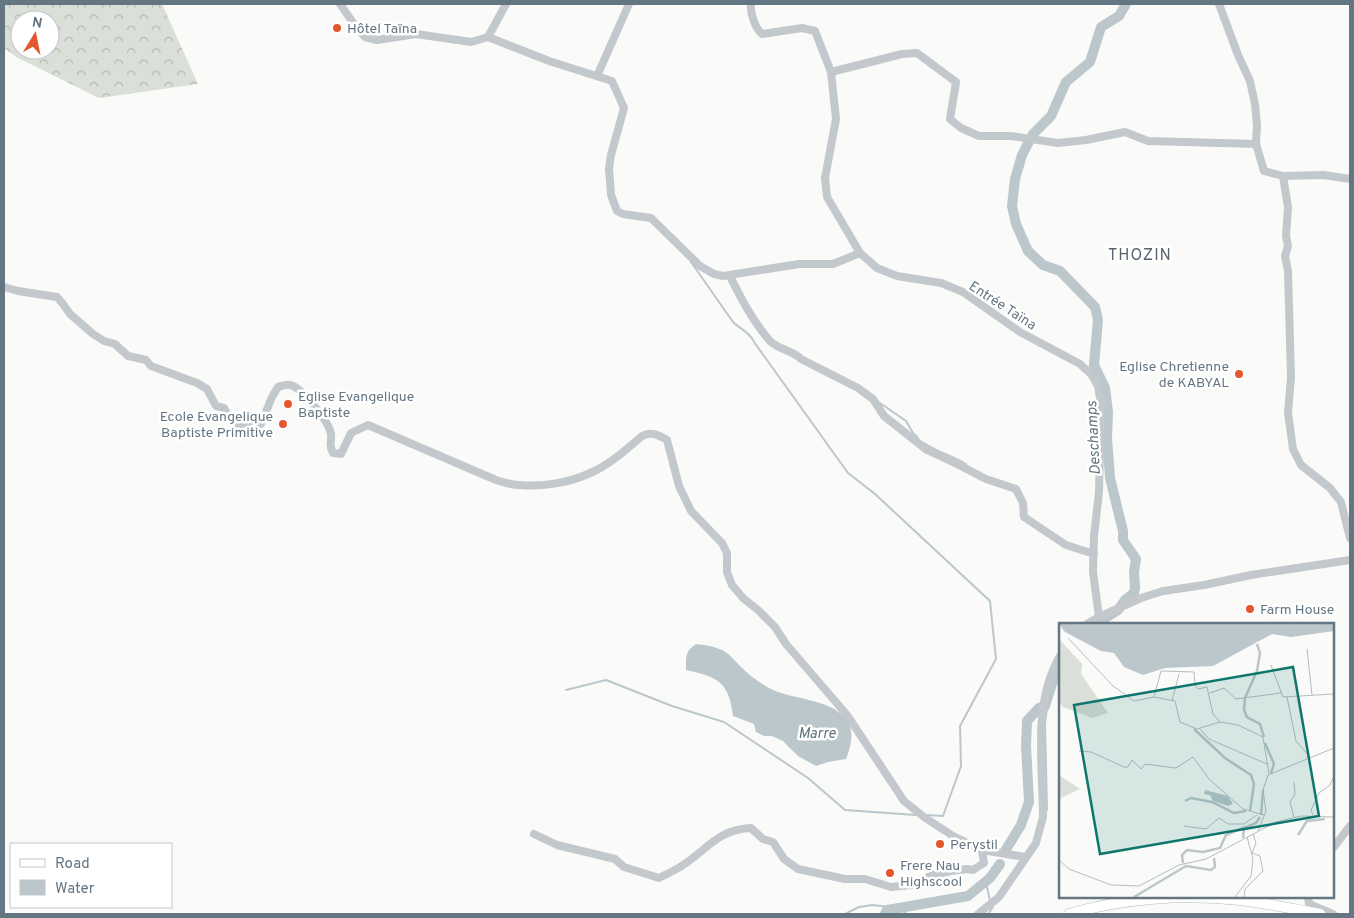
<svg xmlns="http://www.w3.org/2000/svg" width="1354" height="918" font-family="Overpass,sans-serif">
<style>
.forest{fill:url(#forest-crowns);fill-rule:evenodd}
.water{fill:#bbc7cb}
.lines{fill:none;stroke-linecap:round;stroke-linejoin:round}
.stream{stroke:#bbc7cb;stroke-width:2}
.river{stroke:#bbc7cb;stroke-width:10}
.major-casing{stroke:#b5babe;stroke-width:11}
.minor{stroke:#c3c8cc;stroke-width:8}
.major{stroke:#fff;stroke-width:10}
.poi-dot{fill:#e4572e;stroke:#fff;stroke-width:2}
.labels{text-anchor:middle;stroke-width:5;stroke-linejoin:round;paint-order:stroke}
.poi-label{font-size:14px;fill:#657683;stroke:#fff;text-anchor:start}
.street-label{font-size:14px;fill:#657683;stroke:#fff}
.water-label{font-size:15px;font-style:italic;fill:#60757c;stroke:#fff}
.quarter-label{font-size:16px;letter-spacing:1px;fill:#57646e;stroke:#fff}
.inset-river{fill:none;stroke:#bbc7cb;stroke-width:2.5}
.inset-road{fill:none;stroke:#b5bdc2;stroke-width:1}
.view{fill:#0f766e;fill-opacity:0.15;stroke:#0f766e;stroke-width:2.5}
.inset-edge{fill:none;stroke:#657683;stroke-width:2.5}
</style>
<defs>
<pattern id="forest-crowns" width="20" height="18" patternUnits="userSpaceOnUse" patternTransform="scale(1.25)"><rect width="20" height="18" fill="#dadfd7"/><path d="M2 6a3 3 0 1 1 6 0M12 15a3 3 0 1 1 6 0" fill="none" stroke="#b4b9b4"/></pattern>
</defs>
<rect width="100%" height="100%" fill="#fafaf8"/>
<path class="forest" d="M4,4h158l36,80 -99,14 -81,-40 -14,-10zM20,20h30v30h-30z"/>
<path class="water" d="M696,644c9,1 17,2 26,6 8,4 13,11 19,17 8,8 19,16 28,21 22,12 61,10 77,31 9,11 5,28 0,40l-18,3 -12,4 -18,-10 -15,-15 -11,-5h-8l-8,-4 -2,-8 -21,-8c-4,-35 -16,-39 -47,-46 0,-13 -1,-19 10,-26z"/>
<g class="lines">
<g class="stream">
<path d="M691,262l42,60c7,7 18,11 21,20l94,131 27,21 115,107 6,58 -36,67 1,40 -18,50 -17,-1"/>
<polyline points="880,403 906,421 913,433 918,438"/>
<path d="M924,443c13,9 29,13 42,21"/>
<polyline points="566,690 606,680 672,706 724,722 808,778 845,810 916,815"/>
<polyline points="1047,810 1045,724 1047,708"/>
<polyline points="986,882 990,901"/>
<polyline points="845,914 859,907 872,905 899,908"/>
<polyline points="904,914 909,906"/>
<polyline points="988,914 993,907 992,906"/>
</g>
<g class="river">
<polyline points="1096,624 1118,610 1125,600 1134,593 1135,588 1134,572 1136,559 1123,540 1123,531 1110,478 1107,438 1108,412 1105,388 1094,365 1098,320 1095,307 1060,271 1043,265 1028,251 1016,224 1012,206 1015,179 1022,155 1033,134 1051,116 1066,82 1090,62 1101,27 1119,16 1126,4"/>
<polyline points="1005,851 1021,825 1029,802 1026,746 1027,721 1039,708 1045,706 1052,684 1060,666"/>
<polyline points="885,914 887,910 899,908 968,896 990,878 1000,864"/>
</g>
<g class="major-casing">
<path id="major" d="M1069,914c54,-16 115,-20 171,-14 27,3 53,9 80,14"/>
</g>
<g class="minor">
<polyline points="340,4 356,27 365,37 377,40 416,34 471,42 488,37 506,4"/>
<path d="M751,4c-1,9 4,24 11,30l40,-6 13,3 16,41 5,47 -11,59 2,19 33,56 17,15 20,8 44,7 22,9 57,40 60,32 11,10 7,12 3,18 -2,88 -5,44 -1,36 6,45"/>
<polyline points="1219,4 1238,55 1250,81 1255,104 1257,125 1256,144 1264,171 1283,176 1324,175 1350,179"/>
<polyline points="488,37 549,61 612,81 624,108 611,155 609,169 611,195 617,211 623,214 651,218 700,266 714,274 723,276 799,264 833,264 860,253"/>
<polyline points="831,72 902,54 917,53 956,82 950,119 961,128 979,136 1011,136 1058,143 1086,140 1125,132 1148,141 1256,144"/>
<polyline points="597,76 629,4"/>
<polyline points="1283,176 1288,207 1286,236 1288,246 1285,256 1288,271 1291,377 1288,413 1293,449 1301,465 1330,488 1341,502 1350,538"/>
<path d="M730,276c10,21 25,48 40,65 9,9 22,9 31,18l57,29 15,11 11,17 43,34 32,15 27,14 30,10 7,14 1,14 42,28 28,9"/>
<path d="M4,287l14,4 39,6 6,7 7,10 23,20 11,7 11,3 13,12 18,4 5,6 46,17 10,6 9,17 8,2 9,16 14,2 14,-2 11,-27 6,-10c4,-1 9,-3 12,-2 12,2 39,37 41,49 1,8 -3,10 2,19l8,1 10,-21 17,-8 128,55c7,2 15,5 23,5 22,2 49,-2 69,-11 20,-8 38,-24 54,-38 9,-5 16,-1 25,4l12,46 12,25 31,32 5,10v19l5,13 11,13 15,12 17,17 11,17 61,71 57,86 20,16 29,19 29,14 43,7"/>
<polyline points="1087,624 1099,617 1141,598 1163,591 1204,585 1251,575 1350,560"/>
<path d="M534,834l23,11 58,14 9,8 35,11c7,-4 15,-7 21,-11 26,-16 38,-38 71,-39l12,11 10,3 11,17 14,10 47,10h20l26,8 21,-2 20,-10 19,-4 16,-2 6,1 11,-7 -2,-13"/>
<polyline points="1333,848 1350,826"/>
<polyline points="1308,897 1309,904 1333,914"/>
<path d="M978,914l21,-17 37,-54 7,-26c0,-52 -11,-113 17,-161"/>
</g>
<use href="#major" class="major"/>
</g>
<g class="poi-dot">
<circle cx="337" cy="28" r="5"/>
<circle cx="1239" cy="374" r="5"/>
<circle cx="288" cy="404" r="5"/>
<circle cx="283" cy="424" r="5"/>
<circle cx="1250" cy="609" r="5"/>
<circle cx="940" cy="844" r="5"/>
<circle cx="890" cy="873" r="5"/>
</g>
<g class="labels">
<g class="poi-label">
<text x="347" y="33">Hôtel Taïna</text>
<text x="1229" y="371" text-anchor="end">Eglise Chretienne<tspan x="1229" dy="16">de KABYAL</tspan></text>
<text x="298" y="401">Eglise Evangelique<tspan x="298" dy="16">Baptiste</tspan></text>
<text x="273" y="421" text-anchor="end">Ecole Evangelique<tspan x="273" dy="16">Baptiste Primitive</tspan></text>
<text x="1260" y="614">Farm House</text>
<text x="950" y="849">Perystil</text>
<text x="900" y="870">Frere Nau<tspan x="900" dy="16">Highscool</tspan></text>
</g>
<g class="street-label">
<text transform="translate(1003 305) rotate(33)" y="5">Entrée Taïna</text>
</g>
<g class="water-label">
<text transform="translate(1093 438) rotate(-93)" y="5">Deschamps</text>
<text x="817" y="738">Marre</text>
</g>
<g class="quarter-label">
<text x="1140" y="260">THOZIN</text>
</g>
</g>
<g transform="translate(1059 623)">
<rect width="275" height="275" fill="#fafaf8"/>
<path d="M0,152l21,14 -21,10z" fill="#dadfd7"/>
<path d="M0,16l23,25 -1,10 27,39 -16,5 -29,-11 -4,-6z" fill="#dadfd7"/>
<path d="M0,1h275v7l-43,6 -19,-3 -59,32 -48,2 -22,7 -19,-8 -10,-14 -13,-2 -36,-19zM146,167l23,6 5,8 -5,2 -15,-5 -3,-6 -6,-1z" fill="#bbc7cb"/>
<path class="inset-river" d="M198,21l3,9 -3,18 -12,27 -1,12 3,7 13,7 4,13M135,106l31,29 26,17 3,9 -4,27M206,120l9,21 -3,9M126,178l6,-3 21,4 22,11 12,-2M202,192l2,-25M239,212l9,-14 18,-2M184,215l1,-10 12,-5 4,-6M124,240l-1,-8 5,-5 16,2 17,-4 6,-13 19,-8M75,274l52,-31 25,4 4,-3 -1,-9"/>
<path class="inset-road" d="M9,15l45,48 21,15 20,-4 21,4 5,21 17,7 23,-7M248,26l5,46M212,42l12,32 51,-3M151,70l14,-5 12,11 45,-6M95,74l7,-26 33,1 1,13 3,4 9,-2 6,27 7,8 18,3 25,12 6,37M228,74l9,44 14,16M113,78l7,-27M141,106l9,10 58,25M20,128l12,1 33,15h4l4,-7 9,9 4,-5 31,4 17,-11 16,22 34,30 21,6M254,192l-2,-5 8,-17 11,-8 4,-9M235,194l-4,-15 5,-8 -1,-12M125,203l22,3 13,-11 9,6h16l13,-9M199,208l8,-20 -3,-21 5,-15 66,-27M0,237l10,9 42,16 28,1 40,-21 27,-6 70,-37 25,-6 33,1M176,274l16,-21 2,-17 -6,-22M185,274l1,-8 18,-18 -3,-15 -8,-3 4,-10 -3,-9"/>
<path class="view" d="M234,44l26,149 -219,38 -26,-149z"/>
<rect width="275" height="275" class="inset-edge"/>
</g>
<rect width="1354" height="918" fill="none" stroke="#657683" stroke-width="10"/>
<rect x="10" y="843" width="162" height="65" fill="#ffffff" stroke="#c1c8cd"/>
<rect x="20" y="859" width="25" height="8" fill="#ffffff" stroke="#c1c8cd"/>
<text x="55" y="868" font-size="15" fill="#657683">Road</text>
<rect x="20" y="880" width="25" height="15" fill="#bbc7cb" stroke="#c1c8cd"/>
<text x="55" y="893" font-size="15" fill="#657683">Water</text>
<g transform="translate(35 35) rotate(10)"><circle r="24" fill="#ffffff" stroke="#c1c8cd"/>
<path d="M0-4L9 19L0 12L-9 19Z" fill="#e4572e"/>
<text y="-8" font-size="14" font-weight="bold" text-anchor="middle" fill="#657683">N</text>
</g>
</svg>
